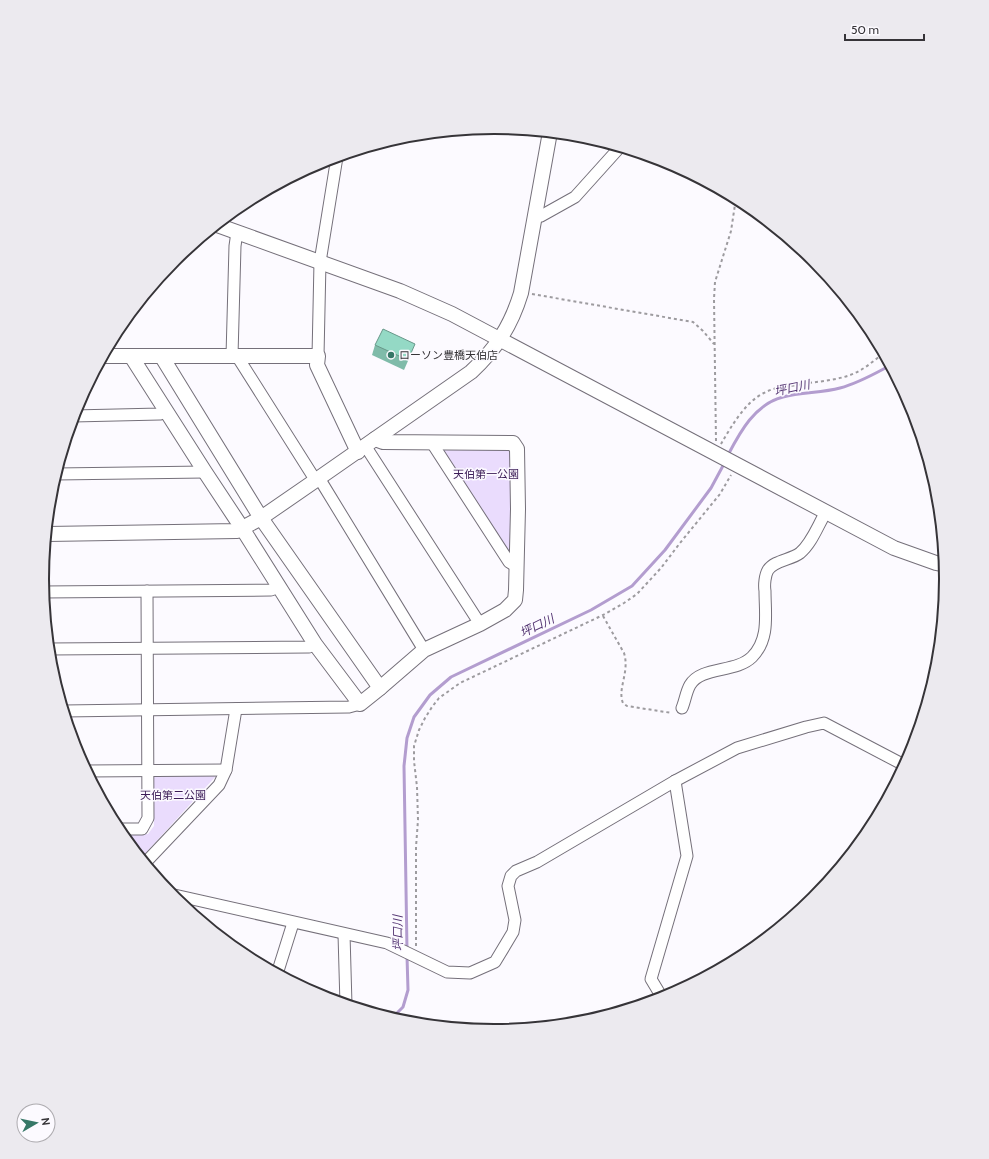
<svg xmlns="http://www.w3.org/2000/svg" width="989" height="1159" font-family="Cabin,'Noto Sans JP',sans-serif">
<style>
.green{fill:#eadcfd}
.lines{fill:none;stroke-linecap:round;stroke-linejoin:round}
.stream{stroke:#b39dcf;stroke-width:3}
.minor-casing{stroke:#75707a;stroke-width:13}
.tertiary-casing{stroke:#75707a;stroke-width:16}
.path{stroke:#9d9b9f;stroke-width:2;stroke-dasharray:3 3;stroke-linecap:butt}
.minor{stroke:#fff;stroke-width:11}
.tertiary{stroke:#fff;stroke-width:14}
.wall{fill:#7fbba9}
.building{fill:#94d9c5;stroke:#68988a}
.poi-dot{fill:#367767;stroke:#fcfaff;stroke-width:1.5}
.labels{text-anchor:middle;stroke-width:3;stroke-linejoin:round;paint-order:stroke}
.poi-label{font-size:11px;fill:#363438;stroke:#fcfaff;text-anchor:start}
.park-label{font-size:11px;fill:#3b1c57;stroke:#fcfaff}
.water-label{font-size:12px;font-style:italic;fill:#533472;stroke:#fcfaff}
.rim{fill:none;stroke:#363438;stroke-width:2}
</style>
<rect width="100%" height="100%" fill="#fcfaff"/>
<g class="green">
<polygon points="511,449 511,555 442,450"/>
<polygon points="154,776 216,776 141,858 121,835 148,834 154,826"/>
</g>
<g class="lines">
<g class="stream">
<path d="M728,455c12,-23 27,-51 55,-58 19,-5 39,-4 57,-9 19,-5 34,-14 51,-23"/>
<polyline points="407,950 404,766 407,738 414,717 430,695 451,677 591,610 632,586 665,550 711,488 725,462"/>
<polyline points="391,1019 403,1007 408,990 407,956"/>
</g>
<g class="minor-casing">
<g id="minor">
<polyline points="535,217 541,216 575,197 620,147"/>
<polyline points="232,356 235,246 237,232"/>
<polyline points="237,356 316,481"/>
<polyline points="318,356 320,262 337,157"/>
<polyline points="73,416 160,414 166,412"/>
<polyline points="432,443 509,562 517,567"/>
<polyline points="366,447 480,624"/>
<polyline points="56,474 205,472"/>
<polyline points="319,478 424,650"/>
<polyline points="43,592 271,590 279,587"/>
<polyline points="49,649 309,647 315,644"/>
<path d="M682,708c3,-7 4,-16 8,-23 11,-19 46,-12 62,-28 18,-18 13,-43 13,-66 -1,-6 0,-16 3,-21 7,-10 23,-10 32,-17 12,-10 18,-28 26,-41"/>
<polyline points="64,711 349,707 360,704"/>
<polyline points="86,771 226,770"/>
<polyline points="117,829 142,829 148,818 147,591"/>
<polyline points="145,863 219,785 226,770 236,709"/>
<polyline points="170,894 387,943 447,972 470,973 495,962 513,932 515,920 508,886 511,876 516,871 537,862 675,781 737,748 806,727 824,723 906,766"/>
<polyline points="344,934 346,1005"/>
<polyline points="277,974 293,923"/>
<polyline points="663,999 651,979 687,856 675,781"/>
</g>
</g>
<g class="tertiary-casing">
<g id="tertiary">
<polyline points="217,225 400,291 452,314 894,548 936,563 946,565"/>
<polyline points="103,356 318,356 317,365 358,452"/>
<polyline points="131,356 205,472 242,528 315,644 360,704 380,688 424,650 480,624 505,610 515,600 516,590 518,509 517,449 513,443 383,442 375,439"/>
<polyline points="162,357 261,518 380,688"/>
<path d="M47,534l190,-3 24,-13 58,-40 152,-106c25,-23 40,-46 50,-79l29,-161"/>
</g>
</g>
<g class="path">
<polyline points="532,294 693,322 703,331 714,344"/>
<polyline points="716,441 714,299 715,282 731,231 736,198"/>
<path d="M721,444c10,-17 24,-42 43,-51 10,-6 22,-6 33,-8 20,-4 44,-4 62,-14 9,-5 17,-12 25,-18"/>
<path d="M603,616l21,37c6,19 -7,36 -1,50l4,3 45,7"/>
<polyline points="416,946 416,847 418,820 417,787 414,761 414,746 419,730 425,718 432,707 439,698 460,683 603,615 624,603 637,594 661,568 680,543 720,494 731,475"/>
</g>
<use href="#minor" class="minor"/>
<use href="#tertiary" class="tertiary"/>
</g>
<polygon class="wall" points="375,345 411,354 404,370 372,355"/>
<polygon class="building" points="383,329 415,344 408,360 375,345"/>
<circle class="poi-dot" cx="391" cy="355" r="4"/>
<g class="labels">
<g class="poi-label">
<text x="399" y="359">ローソン豊橋天伯店</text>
</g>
<g class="park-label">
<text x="486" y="478">天伯第一公園</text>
<text x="173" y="799">天伯第二公園</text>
</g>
<g class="water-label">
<text transform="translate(792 388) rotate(-12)" y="4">坪口川</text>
<text transform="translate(537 626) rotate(-26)" y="4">坪口川</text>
<text transform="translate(398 933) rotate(-91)" y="4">坪口川</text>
</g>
</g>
<path d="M0 0H989V1159H0ZM49 579a445 445 0 1 1 890 0a445 445 0 1 1-890 0Z" fill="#eceaef" fill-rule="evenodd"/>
<path class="rim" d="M49 579a445 445 0 1 1 890 0a445 445 0 1 1-890 0Z"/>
<g transform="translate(36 1123) rotate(81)"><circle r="19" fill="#fcfaff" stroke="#adabaf"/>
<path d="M0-3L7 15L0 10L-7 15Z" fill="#367767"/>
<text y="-6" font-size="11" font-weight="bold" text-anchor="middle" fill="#363438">N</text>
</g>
<path d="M845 34v6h79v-6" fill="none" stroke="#363438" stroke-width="2"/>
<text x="851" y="34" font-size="12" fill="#363438" stroke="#fcfaff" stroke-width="3" paint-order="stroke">50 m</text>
</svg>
